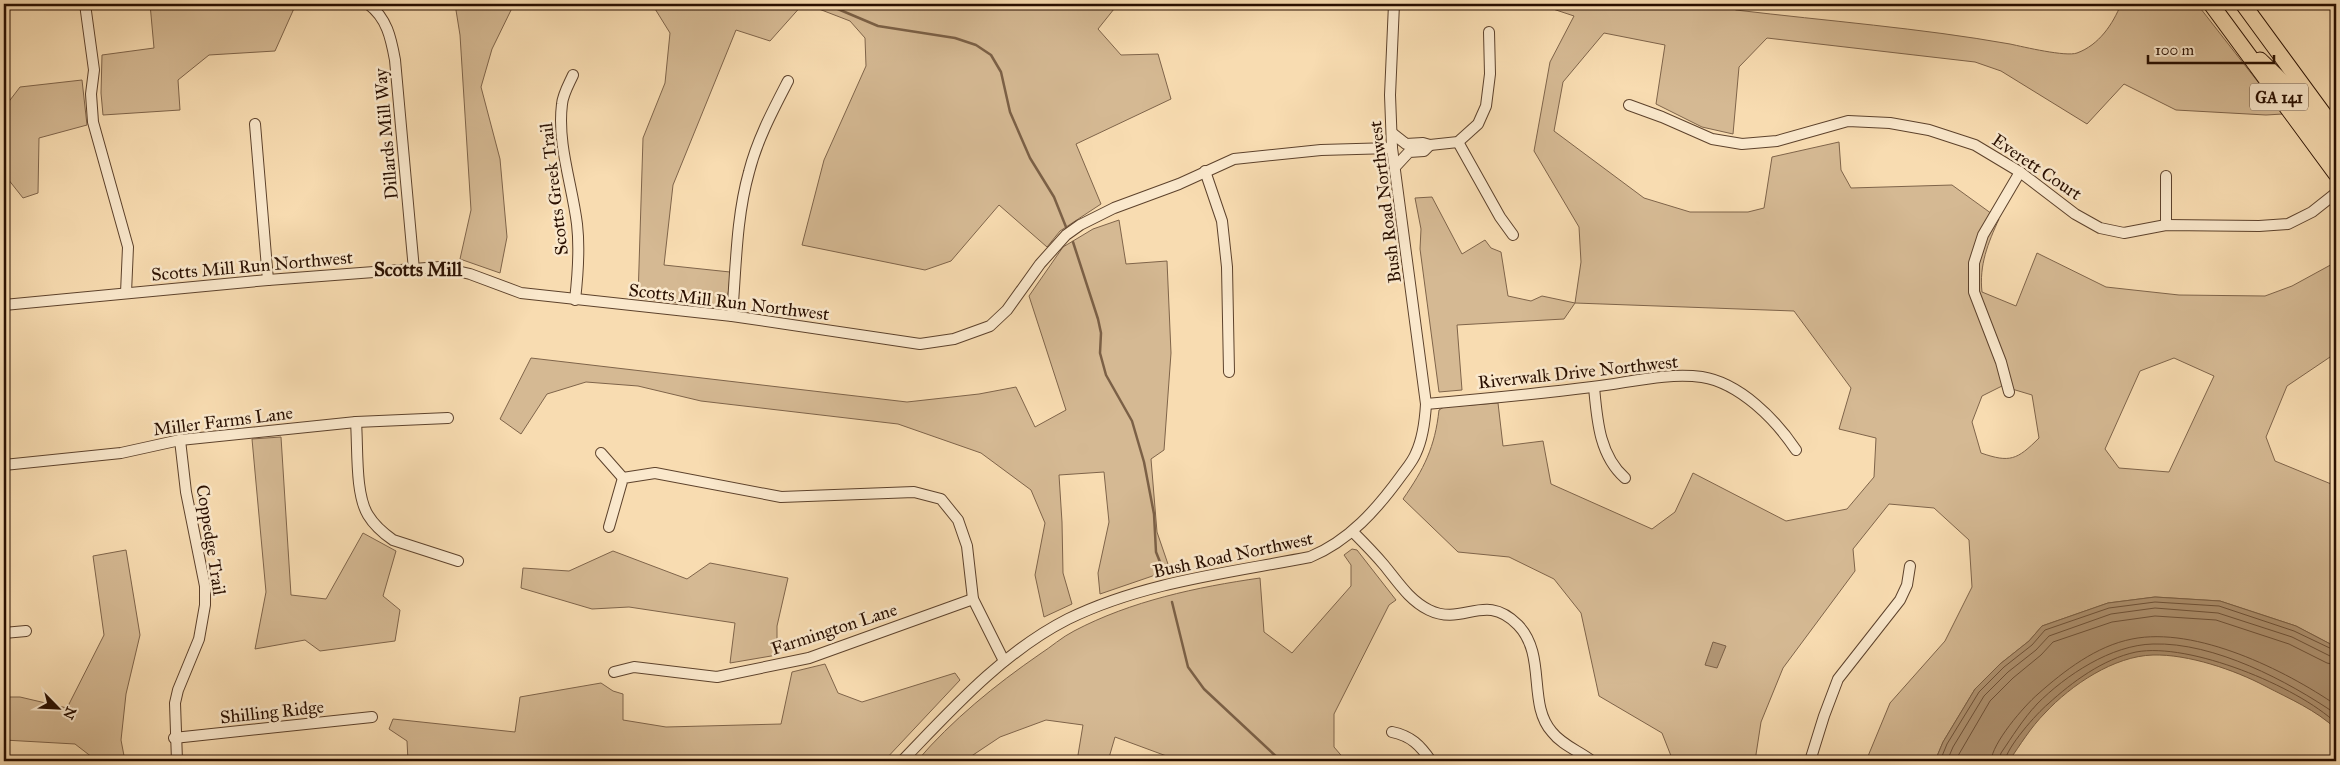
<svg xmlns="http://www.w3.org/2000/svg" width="2340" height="765" font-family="'IM FELL Great Primer',serif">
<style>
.green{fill:#d5b993;stroke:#7f644a;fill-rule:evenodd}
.water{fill:#b29675;stroke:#7b6046}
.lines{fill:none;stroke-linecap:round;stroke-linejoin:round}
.shore{stroke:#6e523a;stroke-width:1}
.stream{stroke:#7b6046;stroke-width:2.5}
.minor-casing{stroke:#5d422c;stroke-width:12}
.highway-casing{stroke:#290f00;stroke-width:17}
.minor{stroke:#fae8cc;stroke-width:10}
.highway{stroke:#f8dcb1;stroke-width:15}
.labels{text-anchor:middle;stroke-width:5;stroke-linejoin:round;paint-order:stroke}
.shield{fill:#fae8cc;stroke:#68503d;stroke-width:1}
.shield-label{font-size:16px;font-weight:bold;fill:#290f00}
.street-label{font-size:18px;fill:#290f00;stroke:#fae8cc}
.neighbourhood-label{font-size:19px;font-weight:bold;fill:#290f00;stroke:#fae8cc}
</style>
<rect width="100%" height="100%" fill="#f8dcb1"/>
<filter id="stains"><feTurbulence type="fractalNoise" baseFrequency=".004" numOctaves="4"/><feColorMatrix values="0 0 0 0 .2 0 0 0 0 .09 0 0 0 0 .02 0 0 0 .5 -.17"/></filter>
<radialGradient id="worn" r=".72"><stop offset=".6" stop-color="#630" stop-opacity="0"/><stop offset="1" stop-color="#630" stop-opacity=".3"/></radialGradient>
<g class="green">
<polygon points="150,4 296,4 275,51 209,55 178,80 180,110 103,115 101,93 102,55 154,48"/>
<polygon points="455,4 514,4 492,49 481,87 500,159 507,237 500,273 460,259 471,210 460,35"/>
<path d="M652,4h151l-33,37 -34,-11 -63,155 -9,80 66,7c-1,14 0,28 -11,36l-81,-10 5,-160 22,-55 5,-50z"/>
<polygon points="806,4 1118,4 1098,29 1121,55 1158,54 1171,99 1076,144 1101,204 1060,231 1047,247 999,205 951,261 925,270 802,245 824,160 866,66 865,38 850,21"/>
<path d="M1483,4h241l12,6c91,11 184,18 274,34 14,3 56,13 67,9 22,-8 36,-29 44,-49h76l86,110 -17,1 -90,-5 -52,-26 -37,40 -86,-53 -26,-9 -208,-24 -28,29 -6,67 -31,-7 -46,-23 9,-59 -61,-12 -41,49 -9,49 90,67 46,14h58l16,-4 8,-51 67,-15 2,28 10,18 101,-3 47,34c-11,24 -20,46 -17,73l34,14 21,-53 69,34 73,8 86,1 27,-10 44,-24v91l-49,33 -21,51 9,24 61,25v161l-40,-21 -76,-25 -65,-4 -47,6 -66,23 -13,15 -29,23 -25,25 -32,53 -8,19h-69l24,-58 55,-62 27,-54 -3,-47 -35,-32 -45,-4 -36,45 2,22 -72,97 -22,54 -6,39h-82l-11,-28 -63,-37 -18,-83 -27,-34 -45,-22 -51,-5 -55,-53c21,-30 32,-52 36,-89l5,-3 54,-4 5,43 40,-5 8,43 101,45 23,-17 18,-39 93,48 61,-12 27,-32 2,-39 -37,-9 12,-41 -57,-77 -219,-8 -11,16 -107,6 5,65 -23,2 -19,-143 1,-20 -6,-31 17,-1 30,57 23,-14 6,8 10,4 7,44 23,5 11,-5 33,7 6,-41 -2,-35 -45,-76 16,-89 24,-46 -24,-8 -59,-2zM2174,358l40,18 -45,96 -50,-4 -14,-19 35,-78zM2002,386l30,9 7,43c-22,22 -29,25 -58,15l-9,-31 10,-26z"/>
<polygon points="82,80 87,125 39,138 38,193 23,198 4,174 4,108 20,87"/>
<polygon points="1119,220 1126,264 1167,261 1171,353 1164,450 1151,459 1157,532 1170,570 1100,594 1098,573 1109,522 1104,472 1059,475 1062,522 1063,573 1072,604 1044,617 1035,575 1045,523 1031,490 981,453 898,424 701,401 638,386 586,382 547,394 521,434 500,419 531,358 907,402 979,394 1016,387 1035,427 1066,410 1029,296 1063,247 1093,229"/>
<polygon points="281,437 291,595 326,599 363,533 396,551 383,596 400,610 395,641 320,651 305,640 255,649 266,592 252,439"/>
<path d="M1352,549l5,1 39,50 -7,5 -55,109v33l12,14h-166l-65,-24 -7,24h-31l6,-36 -37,-5 -46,17 -36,24h-47c35,-41 78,-76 123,-107 11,-7 22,-17 34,-23 57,-30 123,-44 186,-53l4,54 28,21 59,-67v-21l-7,-10z"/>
<polygon points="126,550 140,635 126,694 121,740 125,761 97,761 75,744 4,740 4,697 20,697 67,708 104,635 93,556"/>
<polygon points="613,551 687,579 710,563 788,578 777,626 777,655 730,663 735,623 629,607 592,609 521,588 523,568 569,571"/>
<polygon points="825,664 838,693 862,702 955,673 960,680 884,761 809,759 807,761 408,761 407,741 389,729 393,719 515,732 520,697 601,683 613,691 623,694 623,720 666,727 781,724 792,672"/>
</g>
<g class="water">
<path d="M2155,597l65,4 76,25 40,21v82c-20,-19 -46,-30 -71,-43 -30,-16 -77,-32 -112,-31 -39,1 -82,30 -108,58 -14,14 -25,32 -36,48h-74l8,-19 32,-53 25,-25 29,-23 13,-15 66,-23z"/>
<polygon points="1713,642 1726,646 1717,668 1705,665"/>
</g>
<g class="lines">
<g class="shore">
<polyline points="1940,761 1947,744 1979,692 2004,667 2032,645 2045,630 2109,608 2155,602 2219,606 2294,631 2336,651"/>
<polyline points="1947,761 1953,747 1984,696 2008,672 2036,650 2049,636 2111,614 2155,608 2218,613 2292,637 2330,656 2336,657"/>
<polyline points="1955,761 1990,701 2013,678 2041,655 2053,642 2112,622 2155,616 2216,620 2289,644 2327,663 2336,665"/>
<path d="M1991,761c1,-18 33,-55 47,-67 26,-23 58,-48 94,-55 64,-13 153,31 204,66"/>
<path d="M1999,761l2,-8c11,-16 22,-34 36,-49 29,-29 74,-59 116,-60 61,-2 135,37 183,70"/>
<path d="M2005,761c1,-13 32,-48 43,-57 24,-22 55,-45 88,-52 53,-10 161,34 200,71"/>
</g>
<g class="stream">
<polyline points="826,4 878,26 955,38 976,45 991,55 1001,72 1010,112 1030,158 1054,197 1066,227"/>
<polyline points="1073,242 1098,319 1101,333 1100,353 1106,375 1132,421 1144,462 1154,514 1156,552 1164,572"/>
<polyline points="1172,602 1188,667 1204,689 1281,761"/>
</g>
<g class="minor-casing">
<g id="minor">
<polyline points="85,4 94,70 91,94 93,122 128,247 126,293"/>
<path d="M368,4c19,14 23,34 27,56l19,210"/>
<polyline points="2041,4 2046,4"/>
<path d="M573,75c-4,9 -10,19 -11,29 -5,40 10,80 15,120 3,26 1,50 -2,76"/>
<polyline points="1629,105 1662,117 1712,139 1742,144 1777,141 1848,121 1890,123 1929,130 1975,145 2020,172 2075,214 2100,228 2124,233 2166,225 2259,226 2288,224 2312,212 2336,193"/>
<polyline points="255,124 268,280"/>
<polyline points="1392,133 1406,144 1423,143 1430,145 1458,142 1478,124 1486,106 1490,74 1489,32"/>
<polyline points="1458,142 1500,217 1513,235"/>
<polyline points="1396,166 1409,152 1424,151 1430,145"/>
<polyline points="1205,171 1222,221 1227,267 1229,372"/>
<polyline points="2166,225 2166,176"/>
<polyline points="4,305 268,280 440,267 470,274 521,293 732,316 920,344 954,339 990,326 1007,310 1040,264 1066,235 1080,225 1114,208 1179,184 1234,159 1321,150 1392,148"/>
<path d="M732,316c4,-47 4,-98 17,-144 8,-32 24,-62 39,-91"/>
<path d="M1594,387c3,32 5,68 31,91"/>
<polyline points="2009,392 2001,362 1974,292 1974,263 1983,235 2020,172"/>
<path d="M1426,404c56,-5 111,-10 166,-17 36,-4 74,-15 110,-10 38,6 74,43 94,73"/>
<path d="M356,422c2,26 -1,72 12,93 6,10 15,18 25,25l65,21"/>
<polyline points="601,453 623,478"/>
<polyline points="4,465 121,453 180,440 356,422 448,418"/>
<polyline points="609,527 623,478 655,473 781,497 914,492 941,499 958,520 967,546 973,599 1004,661"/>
<path d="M1353,532c10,10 21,21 31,33 14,17 25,35 45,45 35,17 55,-19 89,15 29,30 9,79 34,107 10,13 27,19 40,29"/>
<polyline points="4,633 26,631"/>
<polyline points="614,672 634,667 717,677 809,658 973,599"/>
<path d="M1392,732c19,4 28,13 39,29"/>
<polyline points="174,738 372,717"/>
<polyline points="177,761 175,703 178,690 199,639 205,605 205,586 186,492 180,440"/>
<path d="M902,761c50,-52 101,-109 166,-142 76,-37 160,-46 242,-62 39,-16 67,-48 91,-81 5,-7 12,-15 15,-23 7,-15 9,-32 10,-49l-34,-256 -2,-53 4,-91"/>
<polyline points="1810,761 1824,716 1838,679 1900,600 1907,585 1910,566"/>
</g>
</g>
<g class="highway-casing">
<g id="highway">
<polyline points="2211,4 2336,174"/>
<polyline points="2243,4 2336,131"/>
<polyline points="2260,60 2295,94 2336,150"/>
</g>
</g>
<use href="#minor" class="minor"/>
<use href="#highway" class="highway"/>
</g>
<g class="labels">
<rect class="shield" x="2250" y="83.5" width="58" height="27" rx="4"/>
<g class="shield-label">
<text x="2279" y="103">GA 141</text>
</g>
<g class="street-label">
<text transform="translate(386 134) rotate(-95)" y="6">Dillards Mill Way</text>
<text transform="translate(2037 167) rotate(34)" y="6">Everett Court</text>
<text transform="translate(554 189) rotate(-97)" y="6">Scotts Greek Trail</text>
<text transform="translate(1385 202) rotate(-97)" y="6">Bush Road Northwest</text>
<text transform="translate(252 266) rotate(-5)" y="6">Scotts Mill Run Northwest</text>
<text transform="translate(729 302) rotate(7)" y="6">Scotts Mill Run Northwest</text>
<text transform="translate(1578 372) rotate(-6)" y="6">Riverwalk Drive Northwest</text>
<text transform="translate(223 421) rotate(-7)" y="6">Miller Farms Lane</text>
<text transform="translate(211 540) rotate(81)" y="6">Coppedge Trail</text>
<text transform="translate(1233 555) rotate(-12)" y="6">Bush Road Northwest</text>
<text transform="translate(834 629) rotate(-18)" y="6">Farmington Lane</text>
<text transform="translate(272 712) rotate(-6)" y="6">Shilling Ridge</text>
</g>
<g class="neighbourhood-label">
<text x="418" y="276">Scotts Mill</text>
</g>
</g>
<rect width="2340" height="765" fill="none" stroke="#f8dcb1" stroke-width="20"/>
<rect x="5" y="5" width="2330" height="755" fill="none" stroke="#290f00" stroke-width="2.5"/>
<rect x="10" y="10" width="2320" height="745" fill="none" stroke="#290f00"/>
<g transform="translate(58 708) rotate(114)" stroke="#fae8cc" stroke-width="4" paint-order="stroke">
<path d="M0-4L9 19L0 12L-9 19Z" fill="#290f00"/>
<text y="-8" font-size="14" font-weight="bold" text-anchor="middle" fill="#290f00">N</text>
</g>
<path d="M2148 55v8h126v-8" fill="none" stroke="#290f00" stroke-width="2.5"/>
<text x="2155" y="55" font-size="15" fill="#290f00" stroke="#fae8cc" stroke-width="4" paint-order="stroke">100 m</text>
<rect width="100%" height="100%" filter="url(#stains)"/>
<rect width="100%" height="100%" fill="url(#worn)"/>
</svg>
